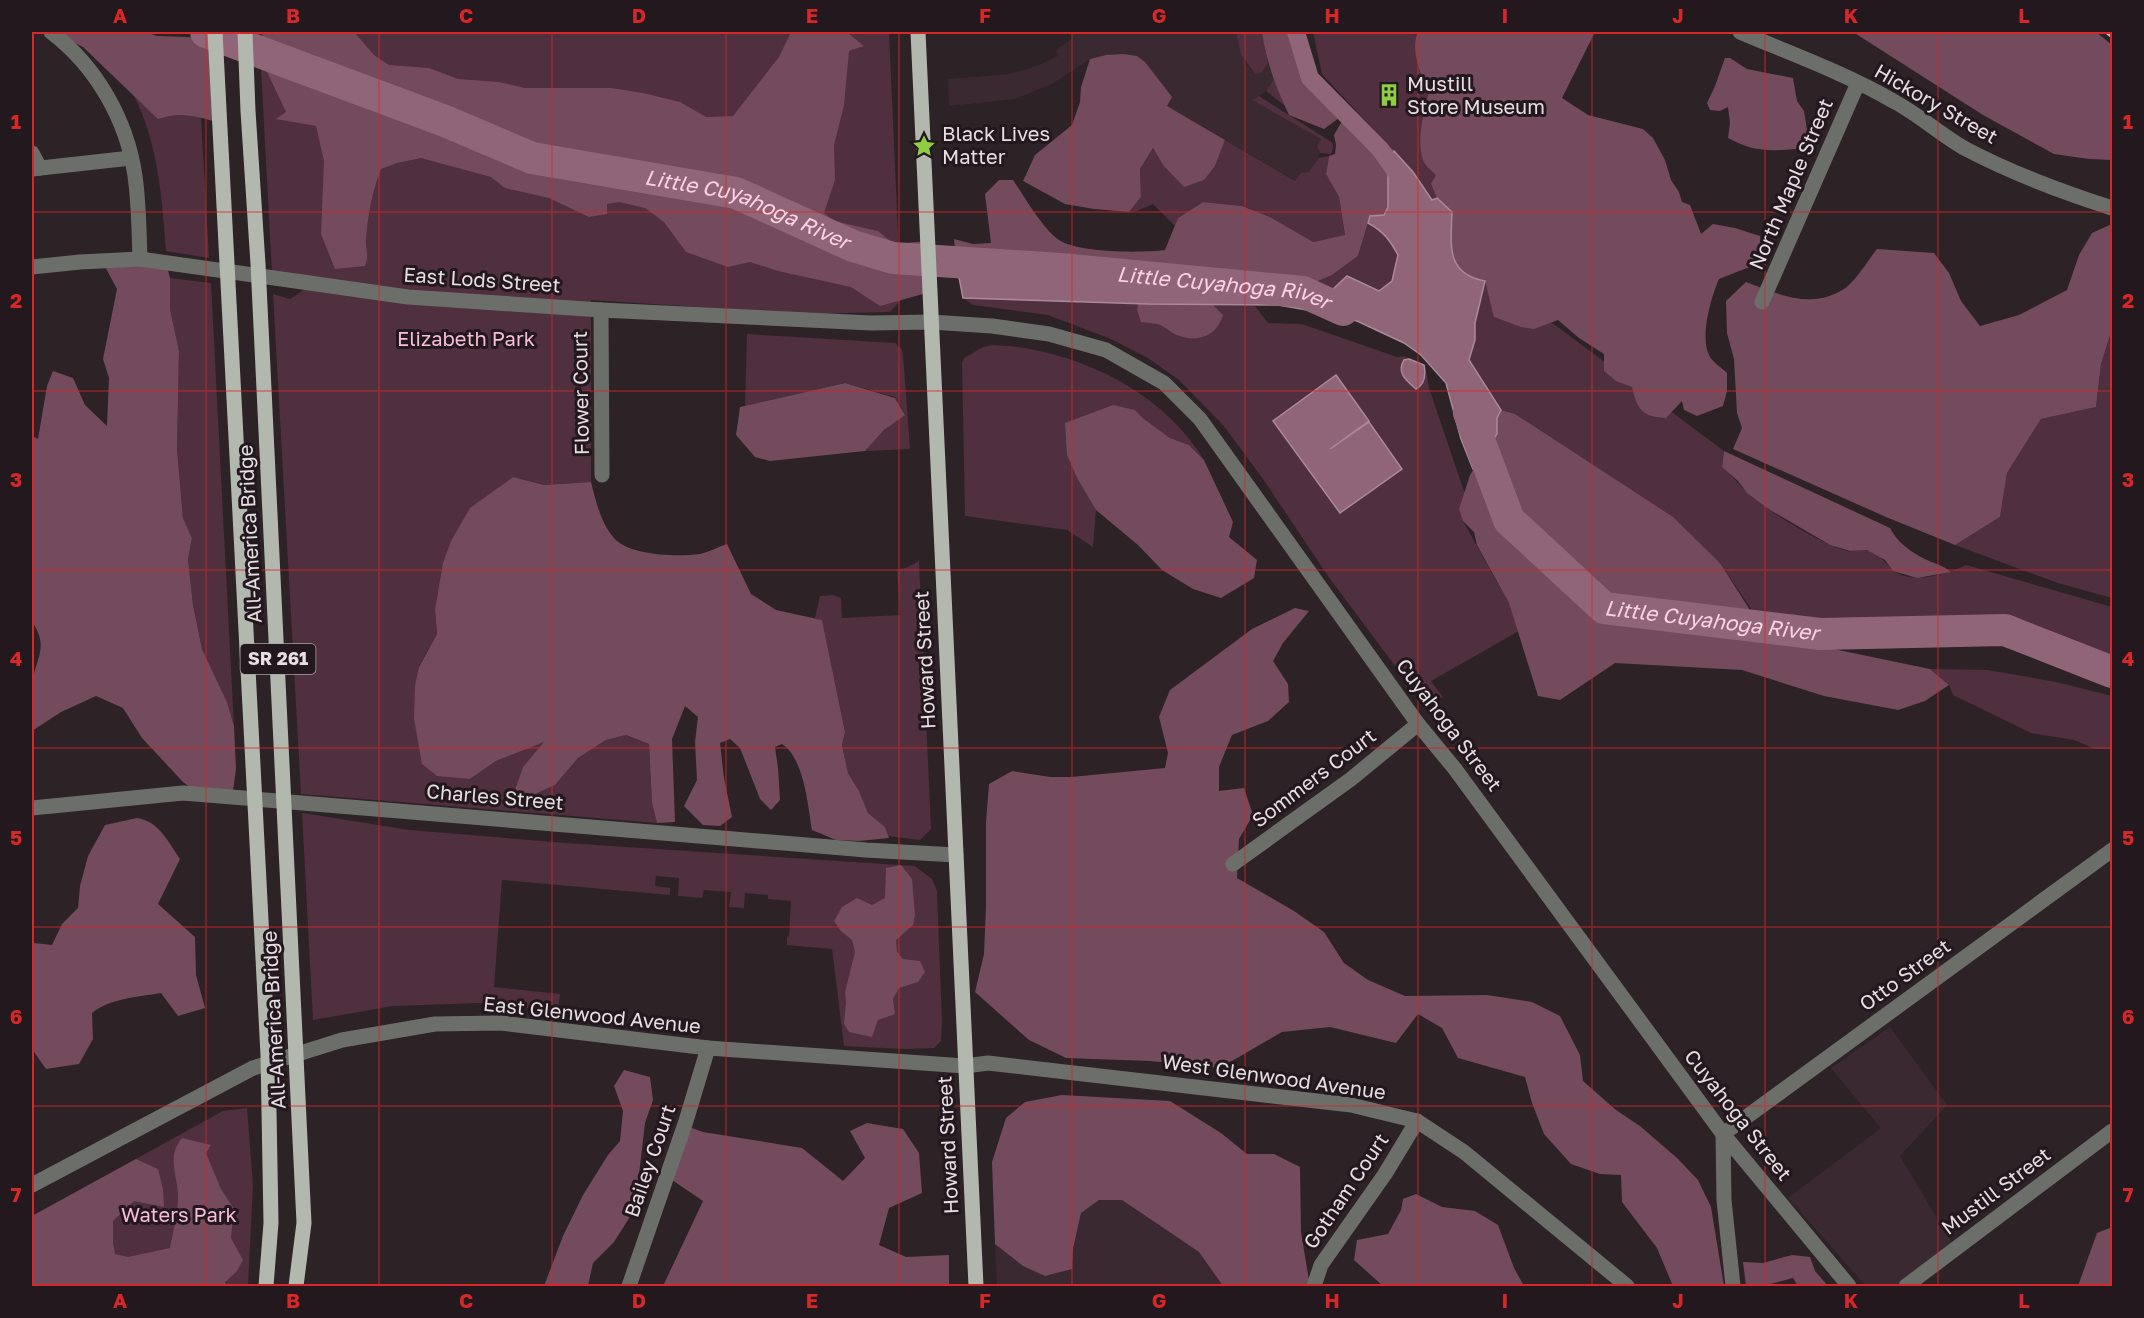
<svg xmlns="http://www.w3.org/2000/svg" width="2144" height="1318" font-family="'Golos Text',sans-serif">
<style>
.built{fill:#3b2931}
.green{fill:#502f3e}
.forest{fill:#744a5d}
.water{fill:#916578;stroke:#aa8998;stroke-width:1.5}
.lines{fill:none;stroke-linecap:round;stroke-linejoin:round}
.canal{stroke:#916578;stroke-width:18}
.river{stroke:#916578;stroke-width:32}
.minor{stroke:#6c6f69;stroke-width:15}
.major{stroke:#b2b8ae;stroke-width:15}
.rail{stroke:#c0b8bc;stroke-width:4.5;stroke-dasharray:8 8;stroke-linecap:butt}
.major-bridge{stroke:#b2b8ae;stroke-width:15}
.grid{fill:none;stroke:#d62828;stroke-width:1.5;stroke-opacity:0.55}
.labels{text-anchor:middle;stroke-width:6;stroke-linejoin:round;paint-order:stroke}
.shield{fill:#23181d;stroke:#aca3a7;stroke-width:1.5}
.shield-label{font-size:18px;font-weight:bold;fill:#e6dee2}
.poi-label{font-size:20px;fill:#e6dee2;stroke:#23181d;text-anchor:start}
.street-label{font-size:20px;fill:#e6dee2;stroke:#23181d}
.park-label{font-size:20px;fill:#f8bdd7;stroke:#23181d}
.water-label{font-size:21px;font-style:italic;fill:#fed1e3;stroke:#23181d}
.neatline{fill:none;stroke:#d62828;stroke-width:2}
.grid-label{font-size:20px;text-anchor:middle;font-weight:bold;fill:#d62828}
</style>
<rect width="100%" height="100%" fill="#2d2226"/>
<g class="built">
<polygon points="1073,32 1236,32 1245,62 1255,74 1268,63 1274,79 1266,91 1253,100 1321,139 1318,150 1320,153 1309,173 1301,173 1296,181 1167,106 1123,54 1106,55 1090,59 1052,84 1015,99 949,106 948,79 1010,74 1037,66 1058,56 1056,50 1073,38"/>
<polygon points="1890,1027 1947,1105 1900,1156 1953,1245 1895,1286 1866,1286 1788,1198 1881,1128 1831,1068"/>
<polygon points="1099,1200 1122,1200 1199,1252 1223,1286 997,1286 995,1244 1023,1266 1073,1249 1081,1213"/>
</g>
<g class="green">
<polygon points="259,32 889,32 901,300 890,312 804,314 591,300 591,482 544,485 513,477 500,487 435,610 437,634 419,666 470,779 496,761 545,741 515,790 533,795 555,785 578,758 606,740 626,735 649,744 652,803 657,823 301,794 273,294 290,299 320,279 272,273"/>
<polygon points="1236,32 1262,32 1268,63 1261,73 1255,74 1241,54"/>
<polygon points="1313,32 1536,32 1549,304 1433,200 1413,172 1322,74"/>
<polygon points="1274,79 1285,106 1266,91"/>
<path d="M133,94l25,24c15,-4 28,-5 43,-1l8,141 -43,-7c-4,-54 -8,-109 -33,-157z"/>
<polygon points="1259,96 1333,143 1333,149 1331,154 1320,153 1317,146 1321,139 1252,100"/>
<polygon points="1225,140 1295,181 1301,173 1309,172 1318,158 1329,156 1326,174 1339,197 1345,236 1312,242 1270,217 1242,206 1203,202 1178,218 1175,226 1153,204 1137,211 1129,212 1141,197 1140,169 1153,148 1163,165 1215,166"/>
<path d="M1368,223c15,8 22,17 30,32l-6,26 -13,10 -32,-15 -15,14 -37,1 37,-16 26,-19z"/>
<polygon points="170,278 211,283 234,726 227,702 202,649 193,605 188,559 192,538 183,518 177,449 179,351 170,309"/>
<path d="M1485,281l10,36 48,-1 181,135 -2,16c10,8 17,18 26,26 18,17 76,53 100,58 6,1 12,-2 18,-1 11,2 18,11 26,19 17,17 55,5 74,-4l146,42v49l-82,-23 -19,-3 7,5 -13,-5 -185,4 -56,-6 -44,-65 -205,-149 -14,-4 -32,-50 6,-20v-18z"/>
<polygon points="963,298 1255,306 1268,323 1302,324 1397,357 1404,356 1425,365 1429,388 1468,503 1463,521 1509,603 1519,631 1431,681 1443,697 1425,706 1328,576 1263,479 1223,425 1179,380 1148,358 1111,339 1048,315 973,305"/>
<polygon points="2112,329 2112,598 2058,583 1955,545 2000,517 2007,473 2041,419 2096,407 2101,364"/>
<polygon points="747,334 895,343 901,348 903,354 910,449 865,451 884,430 905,414 895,397 845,383 745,406"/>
<path d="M993,345c12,1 25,1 37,4 69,13 137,50 174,111l-15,-15 -19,-7 -26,-19 -9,-9 -57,70 18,30 -3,37 -26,-17 -102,-14 -3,-154 3,-5c13,-5 12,-10 28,-12z"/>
<polygon points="919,561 931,829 920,840 888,836 885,827 868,813 859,791 848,773 842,745 845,732 822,621 815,618 820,596 833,595 841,598 842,618 900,615 897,569 906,568"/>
<polygon points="1930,669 1988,670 2056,682 2112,696 2112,749 2095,749 2074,740 2031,733 1953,695 1949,685"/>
<polygon points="302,813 410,830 566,843 915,866 932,879 937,891 942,1022 941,1041 934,1048 904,1049 844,1046 832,949 787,945 787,937 789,936 791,901 768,899 768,895 745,893 744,908 729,907 731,892 704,890 702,898 678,896 679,878 656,876 655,886 670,888 670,895 502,880 494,987 560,994 558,1011 478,1003 393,1006 313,1020"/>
<polygon points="247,1108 253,1185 248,1286 32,1286 32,1216 223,1111"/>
</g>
<g class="forest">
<path d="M51,32h95l11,4 59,2 4,85c-24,-7 -38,-12 -62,-4l-75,-72z"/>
<path d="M262,32h92l20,23 15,10 40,3 29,11 41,3 26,6h86l32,5 37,9 26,15 27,-1 46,-59 12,-25h52l6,2 15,12 -15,5 -5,54 -10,40 1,35 -11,33 10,8 44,10 16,13 34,-3 2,51 -50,14 -29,-19 -73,-16 -28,-9 -22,5 -42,-15 -22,-30 -19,-14 -26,-6 -12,2v10l-18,3 -40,-19 -44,-10 -14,-11 -70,-19 -24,5 -16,6c-9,23 -13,45 -15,70 -1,12 4,14 -1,27l-30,3 -14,-35 3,-73 -8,-35 -40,-7 10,-7 -19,-40z"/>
<path d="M1262,32h41c5,11 1,18 5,27 6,16 19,30 31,42v17l-15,11 -35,-14c-13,-27 -23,-54 -27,-83z"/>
<path d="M1418,32h177l-33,66 26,17 55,14 10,9 12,22 6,20 8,12 3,10 8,3 11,29 12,-10 22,4 25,8 3,17 -6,11 -38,15c-8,18 -20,60 -9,78 4,6 12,11 17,16v18l-4,15 -26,10 -13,-6 -2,-9 -16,17c-23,-1 -29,-8 -34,-31l-16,-6 -12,-10v-17l-25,-16 -21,-18 -24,9 -13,-2 -27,-10 -9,-36c-40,-7 -34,-37 -33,-69l-15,-14 -6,-14 5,-9c-4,-4 -11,-9 -13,-15 -7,-21 1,-48 6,-68l12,-5 -18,-6c-5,-17 -12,-33 -5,-49z"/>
<polygon points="1853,32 2096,32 2112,45 2112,160 2089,159 2054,154 1983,115"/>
<polygon points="1123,54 1137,56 1145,62 1172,97 1167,106 1225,140 1215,166 1204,180 1184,187 1163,165 1153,148 1140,169 1141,197 1129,212 1094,209 1065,204 1023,181 1035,155 1072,125 1080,102 1081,87 1090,59 1106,55"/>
<path d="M1725,58h5l17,11 46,9 4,23 7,10 4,25 -12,13c-29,2 -42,3 -68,-11l2,-15 -2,-16 -8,4 -10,-1 -3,-7 8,-17z"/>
<path d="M1356,112l38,39 -6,24v32l-4,8 -14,1 -12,40 -26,19 -37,16 -180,-17 -159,-12 -2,-23 19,5 18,-1 -6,-49 14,-14h14c11,16 30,49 46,60 19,13 83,13 106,10l13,-32 25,-16 39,4 28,11 43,25 32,-7 -6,-38 -13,-23 3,-18 6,-2 1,-9 -2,-10 8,-14z"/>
<path d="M2112,224v105l-11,35 -5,43 -55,12 -34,54 -7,44 -45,28 -69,-28 -153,-68 9,-21 -5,-15 -3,-54 -7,-26 -1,-32 20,-19c33,12 64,28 98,7 11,-7 25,-30 33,-40l57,4 15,20 12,28 19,25 39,-11 48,-25 12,-35 13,-22z"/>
<path d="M102,261l64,2 4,15v31l9,42 -2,98 6,69 9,20 -4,21 5,46 9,44 25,53 7,24 2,43 -4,29 -32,-3 -17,-13 -41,-44 -19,-30 -27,-12 -35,16 -29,19c0,-16 -2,-32 0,-47 3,-25 18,-37 0,-62v-186l6,3 9,-53 6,-15 20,7 12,27 22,21 2,-48 -6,-19 14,-70z"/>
<path d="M1139,298l73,6 11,11c-6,22 -27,28 -46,20 -6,-2 -11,-8 -17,-10 -5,-2 -13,-2 -19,-3l-4,-12z"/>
<polygon points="845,383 895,398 905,415 884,430 865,451 770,461 755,457 736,435 740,407"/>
<polygon points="1113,405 1135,410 1144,419 1170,438 1189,445 1204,460 1233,522 1229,537 1257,560 1254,578 1221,598 1193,589 1162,570 1138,545 1096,510 1078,480 1067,455 1065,423"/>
<polygon points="1501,410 1515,414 1673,517 1720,563 1766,635 1930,669 1949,685 1925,701 1898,710 1824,696 1742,670 1615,663 1560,700 1538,696 1509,603 1477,545 1474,532 1463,521 1459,509 1470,475 1497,434 1497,417"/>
<path d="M1724,451l166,77c7,14 22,25 35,31 10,5 18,6 26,13l-34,6 -24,-7 -8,-11 -18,-10 -17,1 -20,-6 -63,-37 -20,-15 -9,-12 -16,-14z"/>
<path d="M513,477l31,8 47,-3c5,20 10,41 23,56 15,18 65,19 86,16 9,-2 18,-7 27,-10l24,50 25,16 46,10 23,112 -3,13 6,28 11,18 9,22 17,14 4,11 -30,3 -23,-1 -24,-10c-4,-24 -8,-72 -30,-86l-7,3 3,21 2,32 -9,10 -11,-11 -20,-51 -10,-9 -10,4 4,35 8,39 -12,9 -17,-1 -19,-19 13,-26 -2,-38 3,-25 -13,-11 -13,33 3,83 -18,1 -5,-20 -3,-59 -23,-9 -20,5 -28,18 -23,27 -22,10 -18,-5 8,-23 21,-25 -48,19 -26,18 -33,-3 -15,-12 -8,-45 1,-33 4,-19 18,-33 -2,-24 8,-47 8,-22 19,-33z"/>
<polygon points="1295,608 1309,611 1283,643 1273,661 1288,684 1289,702 1268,721 1232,735 1219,767 1219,791 1244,788 1253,815 1239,839 1237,878 1294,911 1324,932 1344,963 1368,980 1405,996 1487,995 1532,1002 1560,1016 1580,1055 1583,1081 1616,1110 1640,1126 1677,1158 1698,1180 1711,1207 1724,1286 1673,1286 1657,1248 1622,1202 1621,1175 1600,1174 1571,1164 1544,1134 1532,1103 1525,1077 1458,1058 1442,1028 1418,1014 1396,1043 1330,1027 1282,1032 1220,1068 1150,1061 1066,1058 1029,1040 975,992 984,954 986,907 986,822 989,784 1012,771 1050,777 1071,777 1165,768 1168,753 1159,717 1170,690 1252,629"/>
<path d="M137,818c22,3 31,24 43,41l-22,45 37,33 1,38 9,33 -27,8 -17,-23c-24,4 -50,5 -69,20l1,26 -14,25 -33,5 -14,-20v-111l2,5 18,2 10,-21 16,-16 2,-22 8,-30 17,-31z"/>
<polygon points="901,865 912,879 915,915 913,925 896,940 897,952 903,959 920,961 925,972 918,982 899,988 893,999 895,1014 878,1020 872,1037 849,1032 844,1024 846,1003 845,992 855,952 852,940 841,931 834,921 842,907 857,898 872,905 885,898 886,868"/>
<polygon points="624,1070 650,1077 653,1100 645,1123 638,1183 633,1212 614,1242 593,1263 588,1286 544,1286 563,1236 583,1195 608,1155 620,1141 623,1111 614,1086"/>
<polygon points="1062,1095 1170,1101 1221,1133 1247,1154 1274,1154 1300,1167 1301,1232 1310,1286 1223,1286 1199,1252 1122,1200 1099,1200 1081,1213 1073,1249 1072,1269 1045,1276 1023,1266 995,1244 992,1162 1006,1118 1025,1102"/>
<polygon points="867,1123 903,1129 919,1153 922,1193 889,1208 879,1245 906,1257 949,1255 949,1286 663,1286 703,1201 672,1180 689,1127 703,1132 802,1148 843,1181 865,1158 850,1131"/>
<path d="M182,1138l29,7 -5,8 15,36 13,20 -3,29 12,22 -6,11 -12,11 1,4h-194v-70l104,-57 22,10 5,20 1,18 -30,-6 -21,20v22l2,11 13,3 42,-9c3,-17 8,-34 8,-51 0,-22 -12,-40 4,-59z"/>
<polygon points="1416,1194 1442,1207 1475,1211 1498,1225 1514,1268 1524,1286 1383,1286 1354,1260 1357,1240 1388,1234 1401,1210 1403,1199"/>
<polygon points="2112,1227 2112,1286 2078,1286 2097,1233"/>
<polygon points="1792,1255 1810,1257 1815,1271 1828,1286 1798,1286 1793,1278 1763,1286 1746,1286 1743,1262 1763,1263"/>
</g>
<g class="water">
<path d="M1394,151l19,21 19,28 5,-2 15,14c-1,32 -7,62 33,69l-10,42v17l-6,20 32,50 -4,8v16l-24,35 -12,-30 -15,-56 -25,-28 -17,-12 -47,-22 -38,-9 -41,-7 -130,-1 -185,-6 -7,-36 159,12 188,18 29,-2 15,-14 32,15 13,-10 6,-26c-8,-15 -15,-24 -30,-32l2,-7 14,-1 4,-8v-32z"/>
<path d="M1409,359l15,6c2,10 1,19 -8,24 -9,-8 -20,-16 -12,-29z"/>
<polygon points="1336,375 1369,421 1330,449 1369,422 1402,469 1340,513 1273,421"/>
</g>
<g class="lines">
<polyline class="canal" points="1296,32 1310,78 1380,149 1404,183"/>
<g class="river">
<path id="s1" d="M206,32l239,89 87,37 204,35 117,53 40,12 168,11 242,23 40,18"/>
<path id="s2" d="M1469,413l40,107 95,88 216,26 185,-4 107,42"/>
</g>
<g class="minor">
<path d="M51,32c45,34 76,88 84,144 4,28 4,56 5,83"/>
<path d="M1740,32c52,22 107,42 155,70 24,13 45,32 69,46 47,25 98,44 148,60"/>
<polyline points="32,153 40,168"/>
<polyline points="32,169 131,158"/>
<polyline points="32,267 80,262 140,259 408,297 601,310 871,323 931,322 992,326 1049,334 1106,350 1164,383 1200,419 1418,724 1455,769 1723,1134 1849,1286"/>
<polyline points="1762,302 1858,83"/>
<polyline points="601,310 602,475"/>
<polyline points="32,808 183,793 866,850 956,855"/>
<polyline points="1233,864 1351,779 1418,724"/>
<polyline points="32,1185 253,1068 342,1040 435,1024 501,1023 708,1048 965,1066 988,1063 1351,1105 1417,1121 1464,1152 1627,1286"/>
<polyline points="629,1286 686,1121 708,1048"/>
<polyline points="1314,1286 1321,1265 1385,1174 1417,1121"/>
<polyline points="1733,1286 1724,1200 1723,1134 2112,850"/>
<polyline points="1906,1286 2112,1131"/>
</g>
<polyline class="major" points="918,32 976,1286"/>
<polyline class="rail" points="2107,32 2112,36"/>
<g class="major-bridge">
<polyline points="215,32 268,1055 271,1223 266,1286"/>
<polyline points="245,32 248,111 258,264 304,1223 296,1286"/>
</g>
</g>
<path class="grid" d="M206,32v1254M379,32v1254M552,32v1254M726,32v1254M899,32v1254M1072,32v1254M1245,32v1254M1418,32v1254M1592,32v1254M1765,32v1254M1938,32v1254M32,212h2080M32,391h2080M32,570h2080M32,748h2080M32,927h2080M32,1106h2080"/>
<defs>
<g id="building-bare" transform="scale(1.8)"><path d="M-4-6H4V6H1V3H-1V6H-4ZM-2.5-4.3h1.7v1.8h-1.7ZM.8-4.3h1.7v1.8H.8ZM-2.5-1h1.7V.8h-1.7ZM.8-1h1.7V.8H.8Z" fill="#8dce44" stroke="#23181d" stroke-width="2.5" paint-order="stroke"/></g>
<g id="sight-bare" transform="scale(1.8)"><path d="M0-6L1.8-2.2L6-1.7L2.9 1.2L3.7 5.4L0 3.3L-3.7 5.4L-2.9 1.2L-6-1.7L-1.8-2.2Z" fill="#8dce44" stroke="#23181d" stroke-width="2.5" paint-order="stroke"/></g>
</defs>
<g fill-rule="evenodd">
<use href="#building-bare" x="1389" y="95"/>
<use href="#sight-bare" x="924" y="146"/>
</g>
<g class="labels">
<rect class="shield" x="240.5" y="644" width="75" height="30" rx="4.5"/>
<g class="shield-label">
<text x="278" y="665">SR 261</text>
</g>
<g class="poi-label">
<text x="1407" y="91">Mustill<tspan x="1407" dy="23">Store Museum</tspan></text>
<text x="942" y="141">Black Lives<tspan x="942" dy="23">Matter</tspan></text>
</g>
<g class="street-label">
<text transform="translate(1936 104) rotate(30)" y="7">Hickory Street</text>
<text transform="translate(1791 184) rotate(-67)" y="7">North Maple Street</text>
<text transform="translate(482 280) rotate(4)" y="7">East Lods Street</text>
<text transform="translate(581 393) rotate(-91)" y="7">Flower Court</text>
<text transform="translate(250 534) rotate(-93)" y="7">All-America Bridge</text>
<text transform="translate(925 660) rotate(-93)" y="7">Howard Street</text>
<text transform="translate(1449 725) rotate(53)" y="7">Cuyahoga Street</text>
<text transform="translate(1314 778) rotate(-37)" y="7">Sommers Court</text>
<text transform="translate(495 797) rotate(5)" y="7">Charles Street</text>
<text transform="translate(1905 975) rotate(-36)" y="7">Otto Street</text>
<text transform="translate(592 1015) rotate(6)" y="7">East Glenwood Avenue</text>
<text transform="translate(274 1020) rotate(-93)" y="7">All-America Bridge</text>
<text transform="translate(1274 1077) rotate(8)" y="7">West Glenwood Avenue</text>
<text transform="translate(1738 1115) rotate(52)" y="7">Cuyahoga Street</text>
<text transform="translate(948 1145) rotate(-93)" y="7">Howard Street</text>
<text transform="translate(650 1161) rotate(-71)" y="7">Bailey Court</text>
<text transform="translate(1346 1191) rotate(-56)" y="7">Gotham Court</text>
<text transform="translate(1996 1191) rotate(-37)" y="7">Mustill Street</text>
</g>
<g class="park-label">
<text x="466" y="346">Elizabeth Park</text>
<text x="179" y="1222">Waters Park</text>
</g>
<g class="water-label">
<text dy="7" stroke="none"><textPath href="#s1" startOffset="572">Little Cuyahoga River</textPath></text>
<text dy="7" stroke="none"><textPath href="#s1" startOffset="1059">Little Cuyahoga River</textPath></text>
<text dy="7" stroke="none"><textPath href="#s2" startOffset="352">Little Cuyahoga River</textPath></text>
</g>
</g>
<rect width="2144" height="1318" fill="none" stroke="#23181d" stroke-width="66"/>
<rect x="33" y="33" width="2078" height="1252" class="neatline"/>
<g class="grid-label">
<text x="120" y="23">A</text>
<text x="293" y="23">B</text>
<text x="466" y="23">C</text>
<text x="639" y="23">D</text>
<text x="812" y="23">E</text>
<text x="985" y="23">F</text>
<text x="1159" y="23">G</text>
<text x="1332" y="23">H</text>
<text x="1505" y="23">I</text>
<text x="1678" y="23">J</text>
<text x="1851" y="23">K</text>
<text x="2024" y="23">L</text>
<text x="16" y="129">1</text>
<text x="2128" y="129">1</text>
<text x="16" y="308">2</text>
<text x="2128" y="308">2</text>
<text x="16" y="487">3</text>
<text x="2128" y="487">3</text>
<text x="16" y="666">4</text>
<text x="2128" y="666">4</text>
<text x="16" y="845">5</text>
<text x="2128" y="845">5</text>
<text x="16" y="1024">6</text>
<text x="2128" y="1024">6</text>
<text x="16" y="1202">7</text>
<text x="2128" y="1202">7</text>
<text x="120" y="1308">A</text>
<text x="293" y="1308">B</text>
<text x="466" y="1308">C</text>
<text x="639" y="1308">D</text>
<text x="812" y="1308">E</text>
<text x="985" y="1308">F</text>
<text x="1159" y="1308">G</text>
<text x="1332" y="1308">H</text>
<text x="1505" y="1308">I</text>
<text x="1678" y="1308">J</text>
<text x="1851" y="1308">K</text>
<text x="2024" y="1308">L</text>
</g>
</svg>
